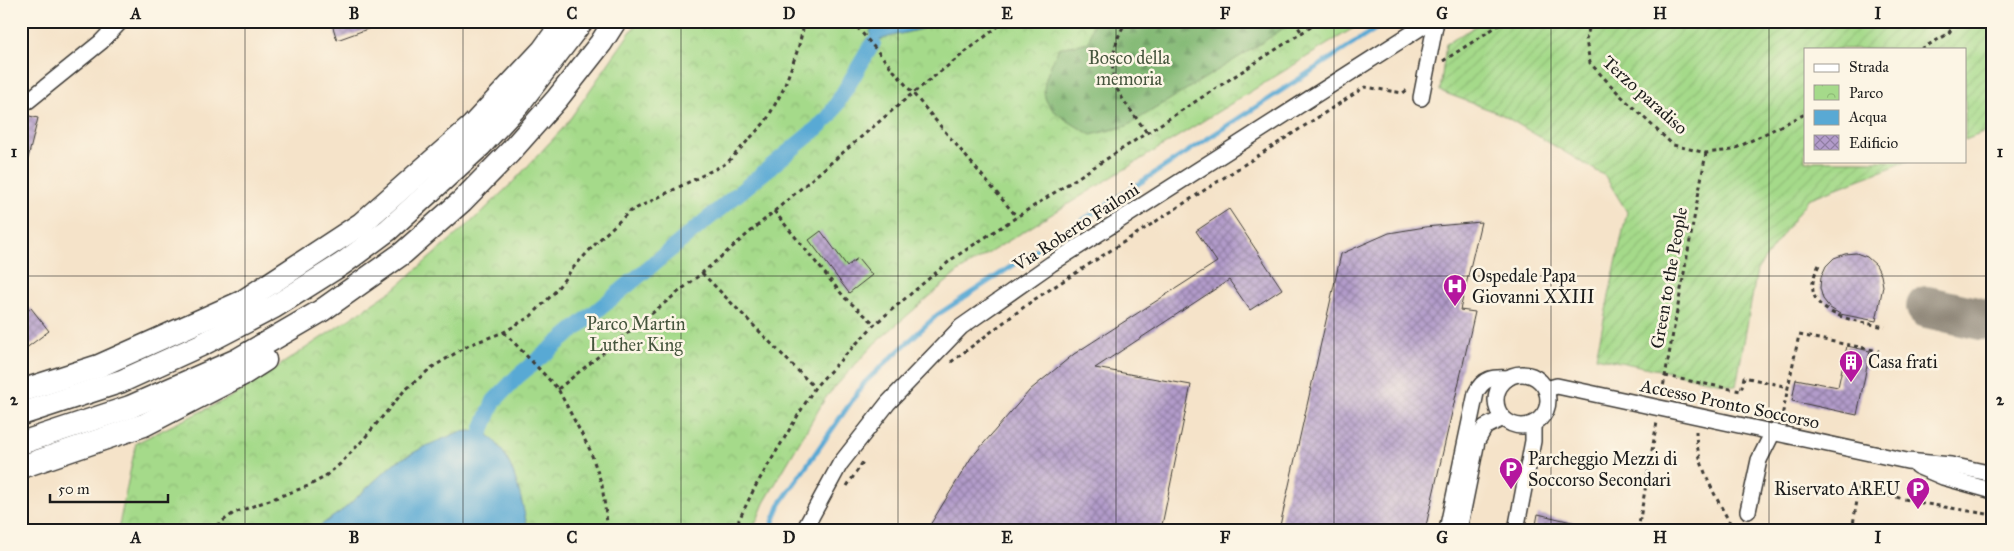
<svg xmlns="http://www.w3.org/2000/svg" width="2014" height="551" font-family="'IM FELL Great Primer',serif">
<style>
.forest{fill:url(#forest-firs);stroke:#506b49}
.park{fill:url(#park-crowns);stroke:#607b53}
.garden{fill:url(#garden-furrows);stroke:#607b53}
.water{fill:#59a9d4;stroke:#3a6278}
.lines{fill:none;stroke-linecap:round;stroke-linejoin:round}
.stream{stroke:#59a9d4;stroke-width:5}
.canal{stroke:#59a9d4;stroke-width:16}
.taxiway{stroke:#888072;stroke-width:42}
.building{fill:url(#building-cross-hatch)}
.minor-casing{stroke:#3d3a36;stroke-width:18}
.highway-casing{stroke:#3d3a36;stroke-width:25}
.path{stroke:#3d3a36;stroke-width:3;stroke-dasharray:4 4;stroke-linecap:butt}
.minor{stroke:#fff;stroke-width:15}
.highway{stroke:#fff;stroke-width:22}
.grid{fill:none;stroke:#1c1c1c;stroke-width:1;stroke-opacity:0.55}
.labels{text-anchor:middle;stroke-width:5;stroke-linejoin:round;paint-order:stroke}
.park-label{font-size:18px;fill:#45553d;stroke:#fcf5e5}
.street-label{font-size:18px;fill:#1c1c1c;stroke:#fcf5e5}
.poi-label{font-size:18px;fill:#1c1c1c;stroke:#fcf5e5;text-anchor:start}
.neatline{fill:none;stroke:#1c1c1c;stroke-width:2}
.grid-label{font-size:16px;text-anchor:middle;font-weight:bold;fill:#1c1c1c}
</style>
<defs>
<pattern id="forest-firs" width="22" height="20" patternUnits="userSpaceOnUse" patternTransform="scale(1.25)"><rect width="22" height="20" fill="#84ba76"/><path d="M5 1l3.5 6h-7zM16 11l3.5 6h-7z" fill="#719f66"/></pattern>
<pattern id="park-crowns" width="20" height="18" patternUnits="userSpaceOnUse" patternTransform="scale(1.25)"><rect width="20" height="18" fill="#a5da8a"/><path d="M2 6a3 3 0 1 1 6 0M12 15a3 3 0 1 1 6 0" fill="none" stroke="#8dba76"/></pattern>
<pattern id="garden-furrows" width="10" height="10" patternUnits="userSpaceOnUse" patternTransform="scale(1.25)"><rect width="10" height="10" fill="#a5da8a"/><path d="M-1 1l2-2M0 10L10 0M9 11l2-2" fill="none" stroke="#8dba76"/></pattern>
<pattern id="building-cross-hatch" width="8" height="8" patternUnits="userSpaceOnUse" patternTransform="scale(1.25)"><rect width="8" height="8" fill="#b29bca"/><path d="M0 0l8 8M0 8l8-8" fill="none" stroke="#907ea3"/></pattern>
</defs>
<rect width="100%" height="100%" fill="#fcf5e5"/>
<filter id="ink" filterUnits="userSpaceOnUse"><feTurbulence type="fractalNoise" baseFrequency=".02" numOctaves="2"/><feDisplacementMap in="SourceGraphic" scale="10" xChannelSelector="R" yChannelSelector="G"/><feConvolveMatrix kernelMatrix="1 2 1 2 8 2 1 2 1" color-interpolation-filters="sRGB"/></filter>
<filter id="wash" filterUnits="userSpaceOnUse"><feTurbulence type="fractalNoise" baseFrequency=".0096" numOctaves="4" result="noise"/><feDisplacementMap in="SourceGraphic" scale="20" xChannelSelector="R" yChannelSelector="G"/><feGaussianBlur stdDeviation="1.12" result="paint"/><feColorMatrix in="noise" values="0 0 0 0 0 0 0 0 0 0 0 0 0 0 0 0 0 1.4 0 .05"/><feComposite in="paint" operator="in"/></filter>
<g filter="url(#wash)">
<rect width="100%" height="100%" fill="#f5e3c9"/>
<path class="forest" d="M1093,21h201l-37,25 -130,80 -36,9c-48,-29 -60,-32 -32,-87l30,-6z"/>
<path class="park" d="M638,21h455l-4,21 -30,6c-28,55 -16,58 32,87l36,-9 130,-80 37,-25h71l-407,251 -83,71 -49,54 -62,106 -11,27h-635l18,-87 101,-49 156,-104 87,-76 34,-33 51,-55z"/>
<polygon class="garden" points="1484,21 1993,21 1993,129 1965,140 1965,49 1805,49 1805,161 1908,161 1808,199 1757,270 1736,386 1596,357 1627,212 1605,176 1501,114 1440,91 1446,44"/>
<g class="water">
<path d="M873,21h69c-22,12 -47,11 -69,22l-3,-10z"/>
<path d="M482,430c32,22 38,64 46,100h-214l30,-21 50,-46 32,-17 33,-14z"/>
</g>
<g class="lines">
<polyline class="stream" points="770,530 780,504 865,382 937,315 1388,21"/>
<polyline class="canal" points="482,430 494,401 518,376 815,130 829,117 873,43"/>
<polyline class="taxiway" points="1927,307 1981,319"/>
</g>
<g id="blocks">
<g class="building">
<polygon points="331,21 383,21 384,23 337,40"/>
<polygon points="21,114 38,118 26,166 21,165"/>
<polygon points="1229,209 1282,289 1250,310 1229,280 1095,368 1191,385 1161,530 927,530 971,458 1030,390 1074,354 1217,262 1196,231"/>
<polygon points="1481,222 1460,310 1475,312 1425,530 1279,530 1341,254 1389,233 1425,227"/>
<polygon points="821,231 847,266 858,258 872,275 849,293 809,240"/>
<polygon points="1856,253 1867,257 1876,265 1881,275 1883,286 1876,321 1840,314 1830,308 1823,299 1820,288 1821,277 1826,266 1834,258 1845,254"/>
<polygon points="31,308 49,331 21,352 21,315"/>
<polygon points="1847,346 1870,351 1857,415 1792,401 1796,379 1838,387"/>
<polygon points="1538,514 1584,525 1583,530 1535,530"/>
</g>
</g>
</g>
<g filter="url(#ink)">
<use href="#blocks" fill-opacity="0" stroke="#3d3a36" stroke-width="1"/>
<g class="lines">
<g class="minor-casing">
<g id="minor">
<polyline points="1421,98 1436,21"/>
<polyline points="21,99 28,101 101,42 121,21"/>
<circle cx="1522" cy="400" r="26"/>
<polyline points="1546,389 1557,386 1907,461 1951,465 1993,474"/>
<polyline points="1917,466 1943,477 1993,491"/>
<polyline points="1748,511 1759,460 1773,432"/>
<polyline points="804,530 840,464 888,403 961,327 1051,264 1431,21"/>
<path d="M1447,530l29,-137c7,-15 17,-16 32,-15"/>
<polyline points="1459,530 1477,441 1485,427 1503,418"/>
<polyline points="1516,530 1533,441 1533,424"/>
</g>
</g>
<g class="highway-casing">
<g id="highway">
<polyline points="21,391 99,366 242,302 361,224 472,126 543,50 556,32"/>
<polyline points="21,414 122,381 201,345 274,307 342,264 388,230 480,146 518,105 582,21"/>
<polyline points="21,443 130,407 237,360 321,311 403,253 462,201 510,152 557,99 601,43 615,21"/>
<polyline points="21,467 144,425 243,374 265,360"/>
</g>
</g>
<g class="path">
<polyline points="852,21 1017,217"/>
<path d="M1128,21c-13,12 -19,47 -13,63 6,16 22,34 32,49"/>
<polyline points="1294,21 1302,33"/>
<polyline points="1591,21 1586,40 1590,63 1620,95 1673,145 1706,153 1732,150 1805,114"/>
<polyline points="1921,49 1948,34 1957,21"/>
<polyline points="1443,61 1505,21"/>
<polyline points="774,211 845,298 875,324"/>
<path d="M1819,265c-26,49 34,55 66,62"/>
<polyline points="702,273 814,387"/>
<polyline points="504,332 558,389 590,450 602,485 608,530"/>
<polyline points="951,362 1032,301 1365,87 1403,93 1407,90"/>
<polyline points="1665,376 1741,391 1744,377 1788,387"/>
<polyline points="558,389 702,273 908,97 1005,21"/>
<polyline points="1662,393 1706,153"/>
<polyline points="1781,421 1799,335 1879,351"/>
<path d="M1696,431c0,34 22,70 38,99"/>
<polyline points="847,486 863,462"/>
<polyline points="210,530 234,513 308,486 323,478 340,464 362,441 404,391 431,368 469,345 504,332 531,316 553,294 573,268 599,240 629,212 727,163 766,121 783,90 798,49 805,21"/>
<polyline points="734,530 755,487 815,387 875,324 952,259 978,242 1320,21"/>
<polyline points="1638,530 1657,422"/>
<polyline points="1852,530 1859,489 1927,504 1993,515"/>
</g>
<use href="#minor" class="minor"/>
<use href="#highway" class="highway"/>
</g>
</g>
<path class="grid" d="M245,21v509M463,21v509M681,21v509M898,21v509M1116,21v509M1334,21v509M1551,21v509M1769,21v509M21,276h1972"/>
<defs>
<g id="hospital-pin" transform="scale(1.25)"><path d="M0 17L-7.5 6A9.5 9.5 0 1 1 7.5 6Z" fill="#b5179e" stroke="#fcf5e5"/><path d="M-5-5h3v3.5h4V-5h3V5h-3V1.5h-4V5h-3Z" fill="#fff"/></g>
<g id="building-pin" transform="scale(1.25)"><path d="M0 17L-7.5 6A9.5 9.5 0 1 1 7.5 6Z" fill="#b5179e" stroke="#fcf5e5"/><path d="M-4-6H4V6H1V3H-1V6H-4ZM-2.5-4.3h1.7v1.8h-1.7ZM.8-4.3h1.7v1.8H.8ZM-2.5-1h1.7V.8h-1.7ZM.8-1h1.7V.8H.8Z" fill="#fff"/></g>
<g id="parking-pin" transform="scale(1.25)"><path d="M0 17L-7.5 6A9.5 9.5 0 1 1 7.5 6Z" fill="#b5179e" stroke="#fcf5e5"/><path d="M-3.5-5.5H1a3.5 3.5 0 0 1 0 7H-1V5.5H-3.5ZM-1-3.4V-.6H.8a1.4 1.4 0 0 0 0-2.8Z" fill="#fff"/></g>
</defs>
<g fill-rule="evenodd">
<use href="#hospital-pin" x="1455" y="286"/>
<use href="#building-pin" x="1851" y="362"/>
<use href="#parking-pin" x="1511" y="469"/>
<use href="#parking-pin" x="1918" y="489"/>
</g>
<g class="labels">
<g class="park-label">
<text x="1129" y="64">Bosco della<tspan x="1129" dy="21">memoria</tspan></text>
<text x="636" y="330">Parco Martin<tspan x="636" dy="21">Luther King</tspan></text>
</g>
<g class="street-label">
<text transform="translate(1645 95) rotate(42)" y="6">Terzo paradiso</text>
<text transform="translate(1076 227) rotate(-33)" y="6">Via Roberto Failoni</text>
<text transform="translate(1669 278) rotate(-80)" y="6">Green to the People</text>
<text transform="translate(1730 404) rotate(12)" y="6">Accesso Pronto Soccorso</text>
</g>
<g class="poi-label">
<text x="1472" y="282">Ospedale Papa<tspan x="1472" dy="21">Giovanni XXIII</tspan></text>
<text x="1868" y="368">Casa frati</text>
<text x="1528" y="465">Parcheggio Mezzi di<tspan x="1528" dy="21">Soccorso Secondari</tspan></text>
<text x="1900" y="495" text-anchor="end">Riservato AREU</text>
</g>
</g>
<rect width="2014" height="551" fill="none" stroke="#fcf5e5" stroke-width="55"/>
<rect x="1804" y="48" width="162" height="115" fill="#fcf5e5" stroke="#a29e95"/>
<rect x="1814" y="64" width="25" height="8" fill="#ffffff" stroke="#a29e95"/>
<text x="1849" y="72" font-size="15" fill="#1c1c1c">Strada</text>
<rect x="1814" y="85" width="25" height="15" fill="url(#park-crowns)" stroke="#a29e95"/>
<text x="1849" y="98" font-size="15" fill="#1c1c1c">Parco</text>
<rect x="1814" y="110" width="25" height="15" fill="#59a9d4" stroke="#a29e95"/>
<text x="1849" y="122" font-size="15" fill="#1c1c1c">Acqua</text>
<rect x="1814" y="135" width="25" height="15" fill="url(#building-cross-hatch)" stroke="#a29e95"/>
<text x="1849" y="148" font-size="15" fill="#1c1c1c">Edificio</text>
<path d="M50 494v8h118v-8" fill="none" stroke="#1c1c1c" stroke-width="2.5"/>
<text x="58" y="494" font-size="15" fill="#1c1c1c" stroke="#fcf5e5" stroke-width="4" paint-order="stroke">50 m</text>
<rect x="28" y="28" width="1958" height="496" class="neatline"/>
<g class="grid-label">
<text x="136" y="19">A</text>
<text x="354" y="19">B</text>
<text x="572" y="19">C</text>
<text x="789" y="19">D</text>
<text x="1007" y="19">E</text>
<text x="1225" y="19">F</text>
<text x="1442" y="19">G</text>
<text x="1660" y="19">H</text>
<text x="1878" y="19">I</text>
<text x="14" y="157">1</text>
<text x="2000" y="157">1</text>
<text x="14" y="405">2</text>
<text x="2000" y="405">2</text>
<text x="136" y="543">A</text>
<text x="354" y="543">B</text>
<text x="572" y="543">C</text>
<text x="789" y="543">D</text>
<text x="1007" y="543">E</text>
<text x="1225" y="543">F</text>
<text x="1442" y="543">G</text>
<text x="1660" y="543">H</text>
<text x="1878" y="543">I</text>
</g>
</svg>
